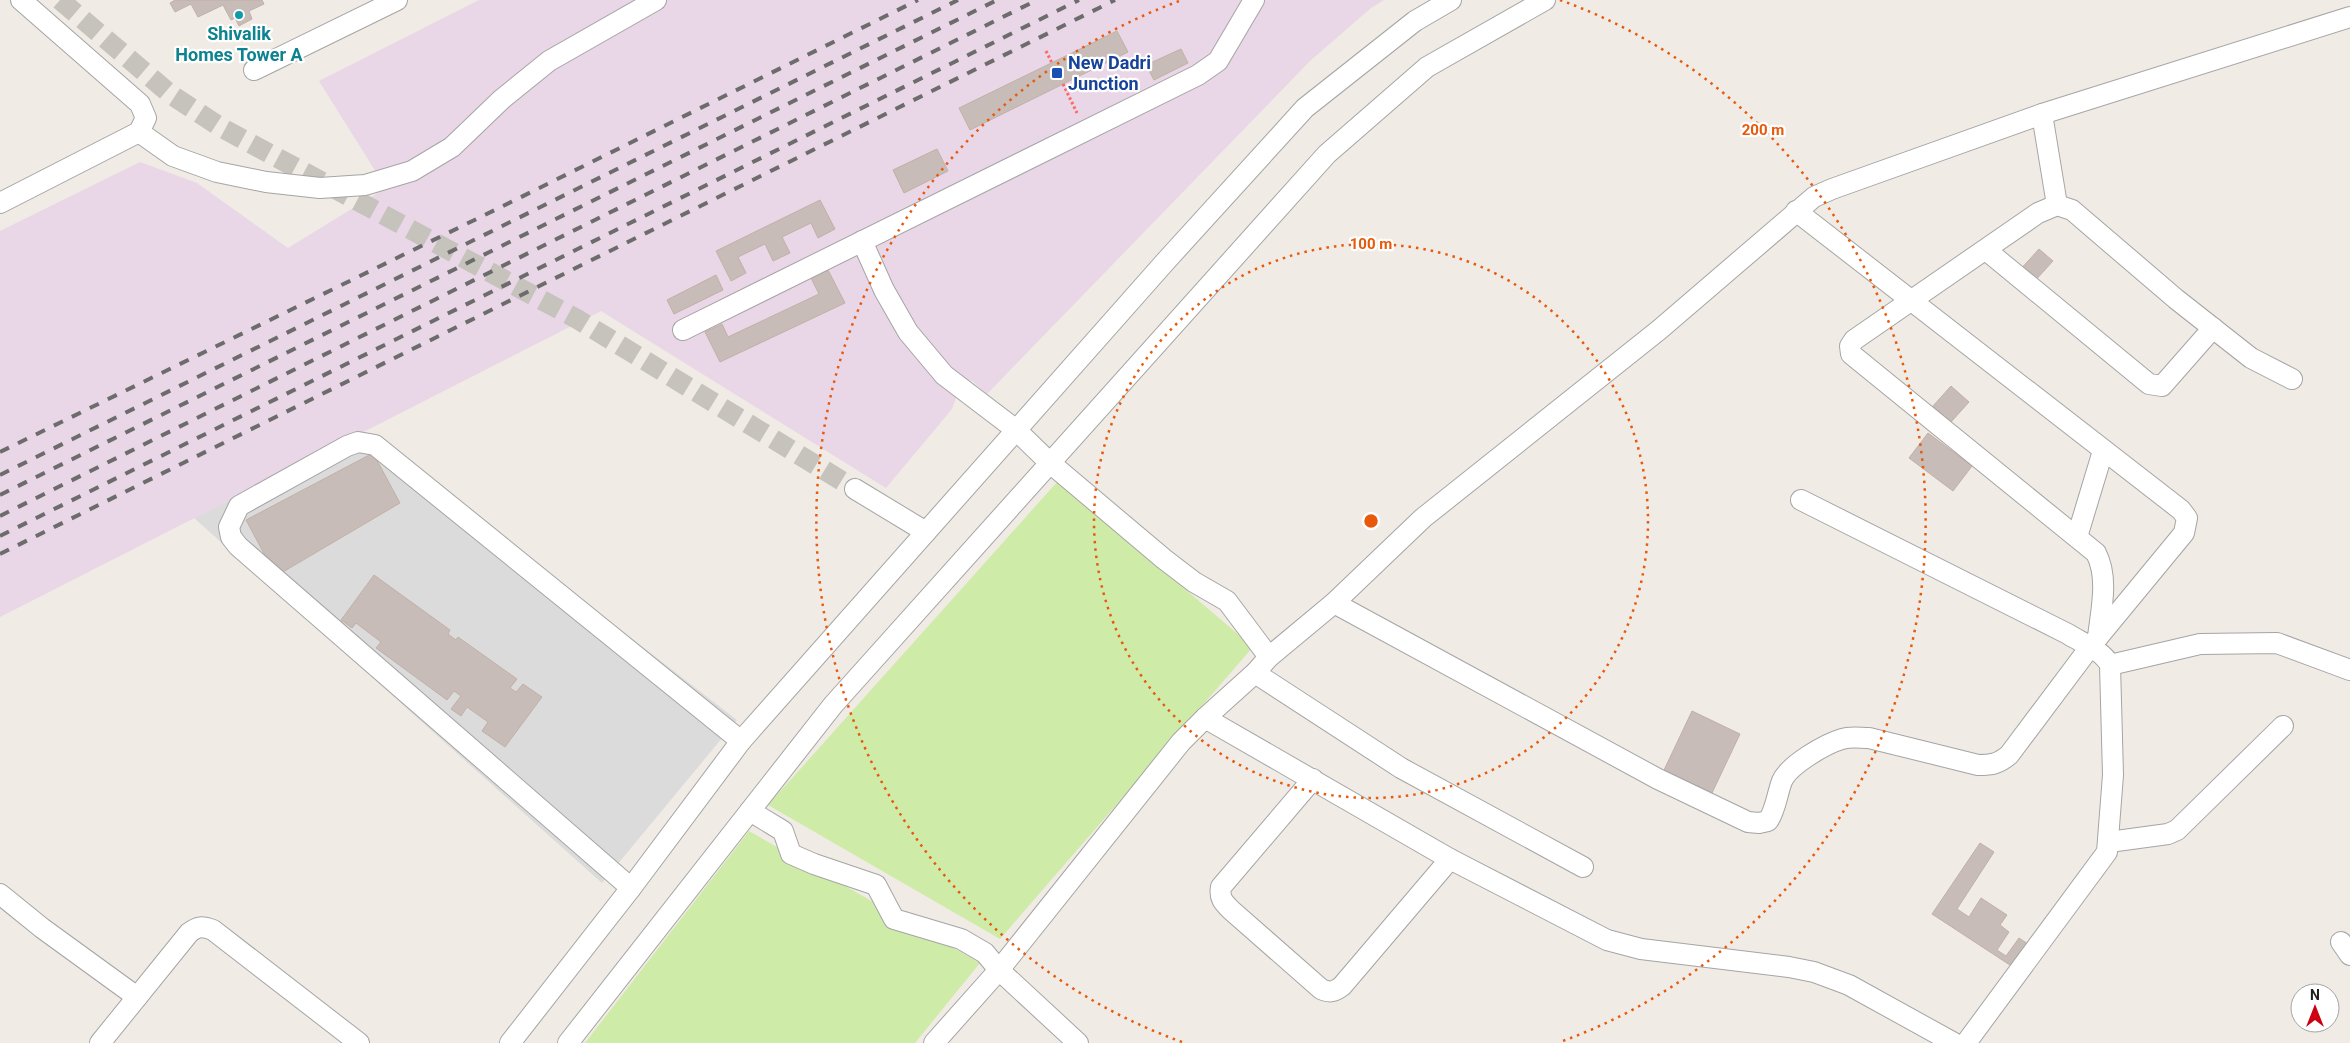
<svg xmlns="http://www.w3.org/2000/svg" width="2350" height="1043" font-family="Roboto,sans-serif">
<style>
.residential{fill:#dcdbdb}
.industrial{fill:#e9d6e7}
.grass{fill:#cfeba8}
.building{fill:#c7bcb7;stroke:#c2b0a6}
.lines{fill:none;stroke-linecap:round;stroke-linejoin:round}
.minor-tunnel{stroke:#c6c2bc;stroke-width:20;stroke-dasharray:20 10;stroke-linecap:butt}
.minor-casing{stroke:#a5a5a5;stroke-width:22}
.path{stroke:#fe6866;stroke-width:3;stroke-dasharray:2.5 2.5;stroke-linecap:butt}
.minor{stroke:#fff;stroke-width:20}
.rail{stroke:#6c6c6c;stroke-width:4;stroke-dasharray:10 10;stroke-linecap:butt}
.ring{fill:none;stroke:#e8590c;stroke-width:2.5;stroke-dasharray:2.5 5}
.culture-dot{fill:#0f9aa8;stroke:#fff;stroke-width:2}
.transit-dot{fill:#1a4fb4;stroke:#fff;stroke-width:2}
.labels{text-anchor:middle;stroke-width:4.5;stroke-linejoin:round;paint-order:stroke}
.culture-label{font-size:18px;font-weight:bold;fill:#0d838f;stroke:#fff}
.transit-label{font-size:18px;font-weight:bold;fill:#164399;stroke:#fff;text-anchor:start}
.centre{fill:#e8590c;stroke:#fff;stroke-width:2.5}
.ring-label{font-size:15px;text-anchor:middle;font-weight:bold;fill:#e8590c;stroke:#fff;stroke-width:4.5;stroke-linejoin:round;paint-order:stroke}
</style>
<rect width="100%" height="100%" fill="#f0ebe4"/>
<polygon class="residential" points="365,432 737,720 602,883 194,518"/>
<polygon class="industrial" points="479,0 1384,0 1371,8 1310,61 987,394 971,380 958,392 952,409 886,488 601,311 0,617 0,231 140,162 197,183 288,248 386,188 319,81"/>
<g class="grass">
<polygon points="1058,481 1253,647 1000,939 768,805"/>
<polygon points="749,831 980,963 915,1043 585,1043"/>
</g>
<g class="building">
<polygon points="175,0 262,0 264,4 249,11 252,19 239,26 235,18 231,20 223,5 198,17 191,4 175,12 170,3"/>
<polygon points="1117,31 1128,52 970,130 959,108"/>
<polygon points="1181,49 1188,63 1154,80 1146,65"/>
<polygon points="937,149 948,171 904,193 893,170"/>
<polygon points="820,200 835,229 818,238 811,223 782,237 790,253 773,261 765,244 738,257 746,273 731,281 716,251"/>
<polygon points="2039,249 2053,261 2032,284 2018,272"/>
<polygon points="828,270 845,303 720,362 705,332 722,324 728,337 819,294 811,278"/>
<polygon points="716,275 723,290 674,314 667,300"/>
<polygon points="1951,386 1969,402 1951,422 1933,406"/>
<polygon points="1928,433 1972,466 1953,491 1909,458"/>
<polygon points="373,453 400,503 276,576 246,520"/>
<polygon points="374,575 450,630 448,634 456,640 458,637 517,679 510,688 516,692 523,684 542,697 505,747 482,731 488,722 467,707 461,716 451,709 461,696 454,691 447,700 376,648 381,642 356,623 352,628 341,620"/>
<polygon points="1692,711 1740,734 1712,793 1664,770"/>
<polygon points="1980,843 1994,852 1957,909 1969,917 1981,898 2007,915 2000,925 2009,932 1997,950 2006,956 2019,938 2031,946 2016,969 1932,914"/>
</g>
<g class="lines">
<polyline class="minor-tunnel" points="60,0 170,94 222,128 577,319 855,489"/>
<g class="minor-casing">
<g id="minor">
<polyline points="254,70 397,0"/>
<polyline points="2042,114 2057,205"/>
<polyline points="139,132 173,156 217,172 266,182 320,188 365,185 412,171 452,147 502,99 549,61 656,0"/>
<polyline points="0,203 139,132 146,118 140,104 21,0"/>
<polyline points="862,241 884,290 908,332 944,375 1015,429 1049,462 1164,559 1194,582 1227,601 1269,657"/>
<polyline points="1986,250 2149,384 2162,386 2213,328"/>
<polyline points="683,330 1198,75 1218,61 1254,0"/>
<polyline points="855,489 926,532"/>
<path d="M1801,500l267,134c14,9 34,16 42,31l3,110 -6,77 -141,191"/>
<polyline points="2077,537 2103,451"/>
<path d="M1334,603l324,176 90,43 11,1 9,-2c8,-12 9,-27 14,-40 7,-16 43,-37 60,-42 9,-3 18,-1 27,-1l109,27c14,0 20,-1 31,-10l81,-108 94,-114 3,-15 -6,-8 -385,-299"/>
<path d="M2098,637c3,-27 11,-59 -2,-84l-245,-199 -1,-8 4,-6 184,-127 19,-8 15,5 104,89 75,59 41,21"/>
<polyline points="2110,665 2200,644 2277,643 2350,670"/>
<polyline points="1255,673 1401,768 1583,867"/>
<polyline points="1205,718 1450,859 1607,940 1641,949 1789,967 1814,972 1849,985 1954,1043"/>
<path d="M1313,779l-92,108c-2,11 2,15 10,23l90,79c9,4 13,3 21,-3l108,-127"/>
<polyline points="750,811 783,831 791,854 814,864 876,885 894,919 961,939 985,953 999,970 1078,1043"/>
<polyline points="2109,842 2168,834 2177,830 2283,726"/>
<polyline points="631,888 238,546 231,537 229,527 239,506 347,446 358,442 375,445 741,741"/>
<polyline points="0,894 42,928 137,997"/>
<polyline points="2341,942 2350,955"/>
<path d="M100,1043l89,-110c9,-7 13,-7 24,-3l146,113"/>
<polyline points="510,1043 631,888 741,741 1165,262 1305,108 1415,21 1451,0"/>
<polyline points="568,1043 833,705 1327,154 1427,67 1545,0"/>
<polyline points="934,1043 999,970 1181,742 1205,718 1255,673 1269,657 1334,603 1423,518 1659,330 1814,197 1832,189 2042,114 2350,17"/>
</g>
</g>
<g class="path">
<polyline points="1046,51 1052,63"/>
<polyline points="1063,84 1077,113"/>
</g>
<use href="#minor" class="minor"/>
<g class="rail">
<polyline points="0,452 499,208 918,0"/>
<polyline points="0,475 958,0"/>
<polyline points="0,495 997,0"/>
<polyline points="0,516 1037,0"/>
<polyline points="0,536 1079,0"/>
<polyline points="0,554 1115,0"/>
</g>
</g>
<g class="ring">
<circle cx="1371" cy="521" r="277"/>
<path d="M1182 1042A554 554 0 0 1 1182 0M1560 0A554 554 0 0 1 1560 1042"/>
</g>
<circle class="culture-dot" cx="239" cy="15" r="5"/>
<rect class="transit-dot" x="1051" y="67" width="12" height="12" rx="2.5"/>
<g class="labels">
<g class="culture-label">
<text x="239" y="40">Shivalik<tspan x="239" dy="21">Homes Tower A</tspan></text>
</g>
<g class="transit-label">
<text x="1068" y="69">New Dadri<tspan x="1068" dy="21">Junction</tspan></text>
</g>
</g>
<circle cx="1371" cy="521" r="8" class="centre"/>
<g class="ring-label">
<text x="1763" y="135">200 m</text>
<text x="1371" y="249">100 m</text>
</g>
<g transform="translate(2315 1008)"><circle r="24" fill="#ffffff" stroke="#a5a5a5"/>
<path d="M0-4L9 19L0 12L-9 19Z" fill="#cc0012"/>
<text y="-8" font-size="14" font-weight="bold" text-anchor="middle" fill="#1e1e1e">N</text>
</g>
</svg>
